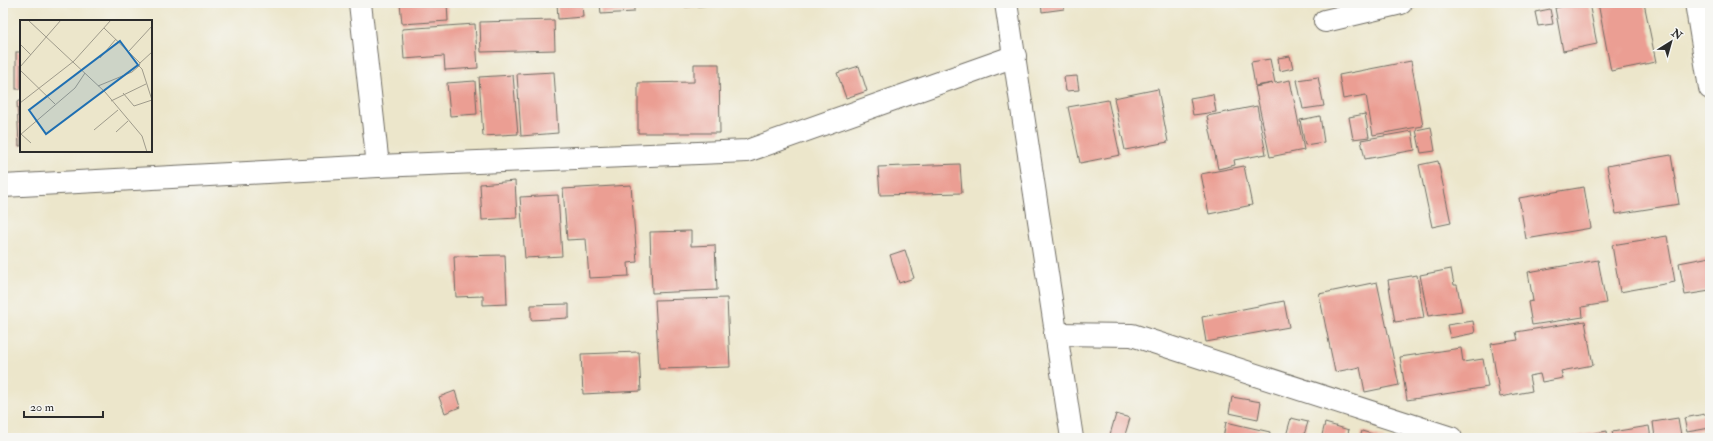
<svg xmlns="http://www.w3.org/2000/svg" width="1713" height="441" font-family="'IM FELL Double Pica',serif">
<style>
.building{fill:#eb9e93}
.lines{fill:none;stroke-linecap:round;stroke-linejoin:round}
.minor-casing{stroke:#6f6c63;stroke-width:24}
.minor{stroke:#fff;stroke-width:22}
.inset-road{fill:none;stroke:#9f9b8b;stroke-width:1}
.view{fill:#1f6fb2;fill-opacity:0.15;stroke:#1f6fb2;stroke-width:2}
.inset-edge{fill:none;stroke:#2b2b2b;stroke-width:2}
</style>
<rect width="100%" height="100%" fill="#f6f6f2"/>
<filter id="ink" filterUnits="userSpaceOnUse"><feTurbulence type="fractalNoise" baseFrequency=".025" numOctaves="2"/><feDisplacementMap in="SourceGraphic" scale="8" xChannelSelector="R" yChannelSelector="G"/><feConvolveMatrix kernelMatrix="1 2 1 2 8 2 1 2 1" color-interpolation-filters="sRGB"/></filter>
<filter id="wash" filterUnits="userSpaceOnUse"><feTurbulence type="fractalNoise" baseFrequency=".012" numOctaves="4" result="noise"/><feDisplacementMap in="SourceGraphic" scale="16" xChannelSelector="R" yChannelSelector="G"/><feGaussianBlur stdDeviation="0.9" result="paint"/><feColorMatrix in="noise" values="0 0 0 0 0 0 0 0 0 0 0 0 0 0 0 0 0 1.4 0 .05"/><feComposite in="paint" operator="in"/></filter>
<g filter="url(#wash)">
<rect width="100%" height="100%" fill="#ece6cb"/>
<g id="blocks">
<g class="building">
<polygon points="400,3 447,3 448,21 402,24"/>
<polygon points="557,3 582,3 583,17 558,19"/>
<polygon points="600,3 634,3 634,12 601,14"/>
<polygon points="685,3 715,3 715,5 685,7"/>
<polygon points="1041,3 1064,3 1064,9 1042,12"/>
<polygon points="1578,3 1589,3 1597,44 1563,51 1555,8"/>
<polygon points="1598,3 1644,3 1656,62 1611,71"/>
<polygon points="1550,9 1553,24 1538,26 1535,12"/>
<polygon points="554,20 555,50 481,52 480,22"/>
<polygon points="475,24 478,68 445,70 444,56 404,59 402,29"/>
<rect x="16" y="52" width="5" height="37"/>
<polygon points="1290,56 1293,68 1280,71 1278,58"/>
<polygon points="1270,59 1275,83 1290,80 1304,150 1270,157 1255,87 1273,83 1255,86 1251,62"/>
<polygon points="1411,61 1423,126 1373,135 1366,95 1343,99 1339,75"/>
<polygon points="694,64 719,64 720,133 638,133 638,83 694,82"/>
<polygon points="859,66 867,91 846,98 837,73"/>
<polygon points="554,72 558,133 521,136 517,74"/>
<polygon points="513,75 518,134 483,136 479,77"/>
<polygon points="1077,76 1079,90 1066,91 1064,77"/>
<polygon points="1318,77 1324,106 1303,109 1297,80"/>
<polygon points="475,81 477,114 450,116 447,83"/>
<polygon points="1158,89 1168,142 1125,150 1114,98"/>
<polygon points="1213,94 1216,112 1193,115 1190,98"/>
<polygon points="1108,100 1120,155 1080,163 1068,107"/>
<polygon points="17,101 21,101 21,146 19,146"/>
<polygon points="1257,106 1266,154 1234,160 1235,165 1218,169 1207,116"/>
<polygon points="1365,114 1369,137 1353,139 1349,117"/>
<polygon points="1320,116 1324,142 1305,145 1300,120"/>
<polygon points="1431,127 1435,151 1421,153 1416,130"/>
<polygon points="1412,131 1415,150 1365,159 1361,140"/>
<polygon points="1671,155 1679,204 1616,214 1607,166"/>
<polygon points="1438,161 1451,223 1432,227 1419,165"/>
<polygon points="960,164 962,193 880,195 878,167"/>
<polygon points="1244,166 1252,205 1209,214 1201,174"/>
<polygon points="515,181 517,218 482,220 480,184"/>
<polygon points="631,185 637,262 628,263 629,276 589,278 586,239 567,240 563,189"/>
<polygon points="1584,187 1591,228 1526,239 1519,198"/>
<polygon points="558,195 562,256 525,258 520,197"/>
<polygon points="691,231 691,246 715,245 717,290 652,293 650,232"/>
<polygon points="1667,236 1675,282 1620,292 1612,245"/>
<polygon points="905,250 914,278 899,283 890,255"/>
<polygon points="505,255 507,304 483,305 483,296 456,297 454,256"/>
<polygon points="1710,257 1710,291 1685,295 1679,263"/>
<polygon points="1598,260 1606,303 1582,307 1583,317 1532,325 1528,302 1533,301 1528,272"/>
<polygon points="1451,269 1454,285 1457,285 1462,311 1428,316 1420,275"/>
<polygon points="1417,275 1424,318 1395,322 1388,280"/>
<polygon points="1377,282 1399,385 1365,392 1360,367 1335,372 1319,294"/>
<polygon points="727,298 730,367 659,369 655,300"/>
<polygon points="1284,301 1289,327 1206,342 1202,317"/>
<polygon points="569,304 569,318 531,320 531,305"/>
<polygon points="1473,321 1475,333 1450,338 1447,325"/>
<polygon points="1585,321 1593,365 1561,371 1563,378 1542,382 1540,374 1529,376 1532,391 1500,397 1491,344 1518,340 1516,332"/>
<polygon points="1461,348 1463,362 1483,359 1488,387 1407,400 1400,357"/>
<polygon points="639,352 641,391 583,394 581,354"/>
<polygon points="455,391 460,407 445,413 439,397"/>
<polygon points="1232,397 1261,402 1258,419 1229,413"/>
<polygon points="1710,413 1710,428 1687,432 1684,418"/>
<polygon points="1116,414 1130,418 1124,438 1109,438"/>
<polygon points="1291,418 1308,422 1303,438 1293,438 1286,436"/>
<polygon points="1678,418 1681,435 1655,438 1653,422"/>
<polygon points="1226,422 1270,432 1269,438 1223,438"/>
<polygon points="1325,423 1349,430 1346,438 1326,438 1326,437 1322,435"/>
<polygon points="1649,426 1651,438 1614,438 1612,432"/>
<polygon points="1362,431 1385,438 1360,438"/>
<polygon points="1607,431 1608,438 1572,438 1572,437"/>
</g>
</g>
</g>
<g filter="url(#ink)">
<use href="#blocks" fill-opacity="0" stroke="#6f6c63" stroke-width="1"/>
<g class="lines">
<g class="minor-casing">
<g id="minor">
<polyline points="360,3 378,166"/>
<polyline points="1006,3 1072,438"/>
<polyline points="1696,3 1710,88"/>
<polyline points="1325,21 1401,3"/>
<polyline points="3,186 378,166 747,151 1015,56"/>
<polyline points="1055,334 1132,335 1451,438"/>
</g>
</g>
<use href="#minor" class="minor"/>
</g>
</g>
<g transform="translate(20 20)">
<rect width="132" height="132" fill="#ece6cb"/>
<path class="inset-road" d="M8,0l77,72 37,44 5,16M84,8l36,35 -1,3 3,3 10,31M0,24l11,11M109,31l23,-25M80,38l16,-19M120,43l12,-11M0,47l41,-47M0,50l35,34M78,66l34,-14 7,-6M103,73l11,13 18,-6M91,81l35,-17M0,83l54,-42 37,-41M74,110l24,-20M96,112l12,-11M1,114l10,9M0,115l55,-47 10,-15"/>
<path class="view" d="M100,21l18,24 -92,69 -17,-24z"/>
<rect width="132" height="132" class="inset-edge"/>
</g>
<rect width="1713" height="441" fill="none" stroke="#f6f6f2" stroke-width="16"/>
<g transform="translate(1671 42) rotate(37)" stroke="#f6f6f2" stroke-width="3" paint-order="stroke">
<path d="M0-3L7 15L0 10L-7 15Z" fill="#2b2b2b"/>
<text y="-6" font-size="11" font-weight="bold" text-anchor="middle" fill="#2b2b2b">N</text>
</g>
<path d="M24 411v6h79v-6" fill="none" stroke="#2b2b2b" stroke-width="2"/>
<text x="30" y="411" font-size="12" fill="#2b2b2b" stroke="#f6f6f2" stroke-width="3" paint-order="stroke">20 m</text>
</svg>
